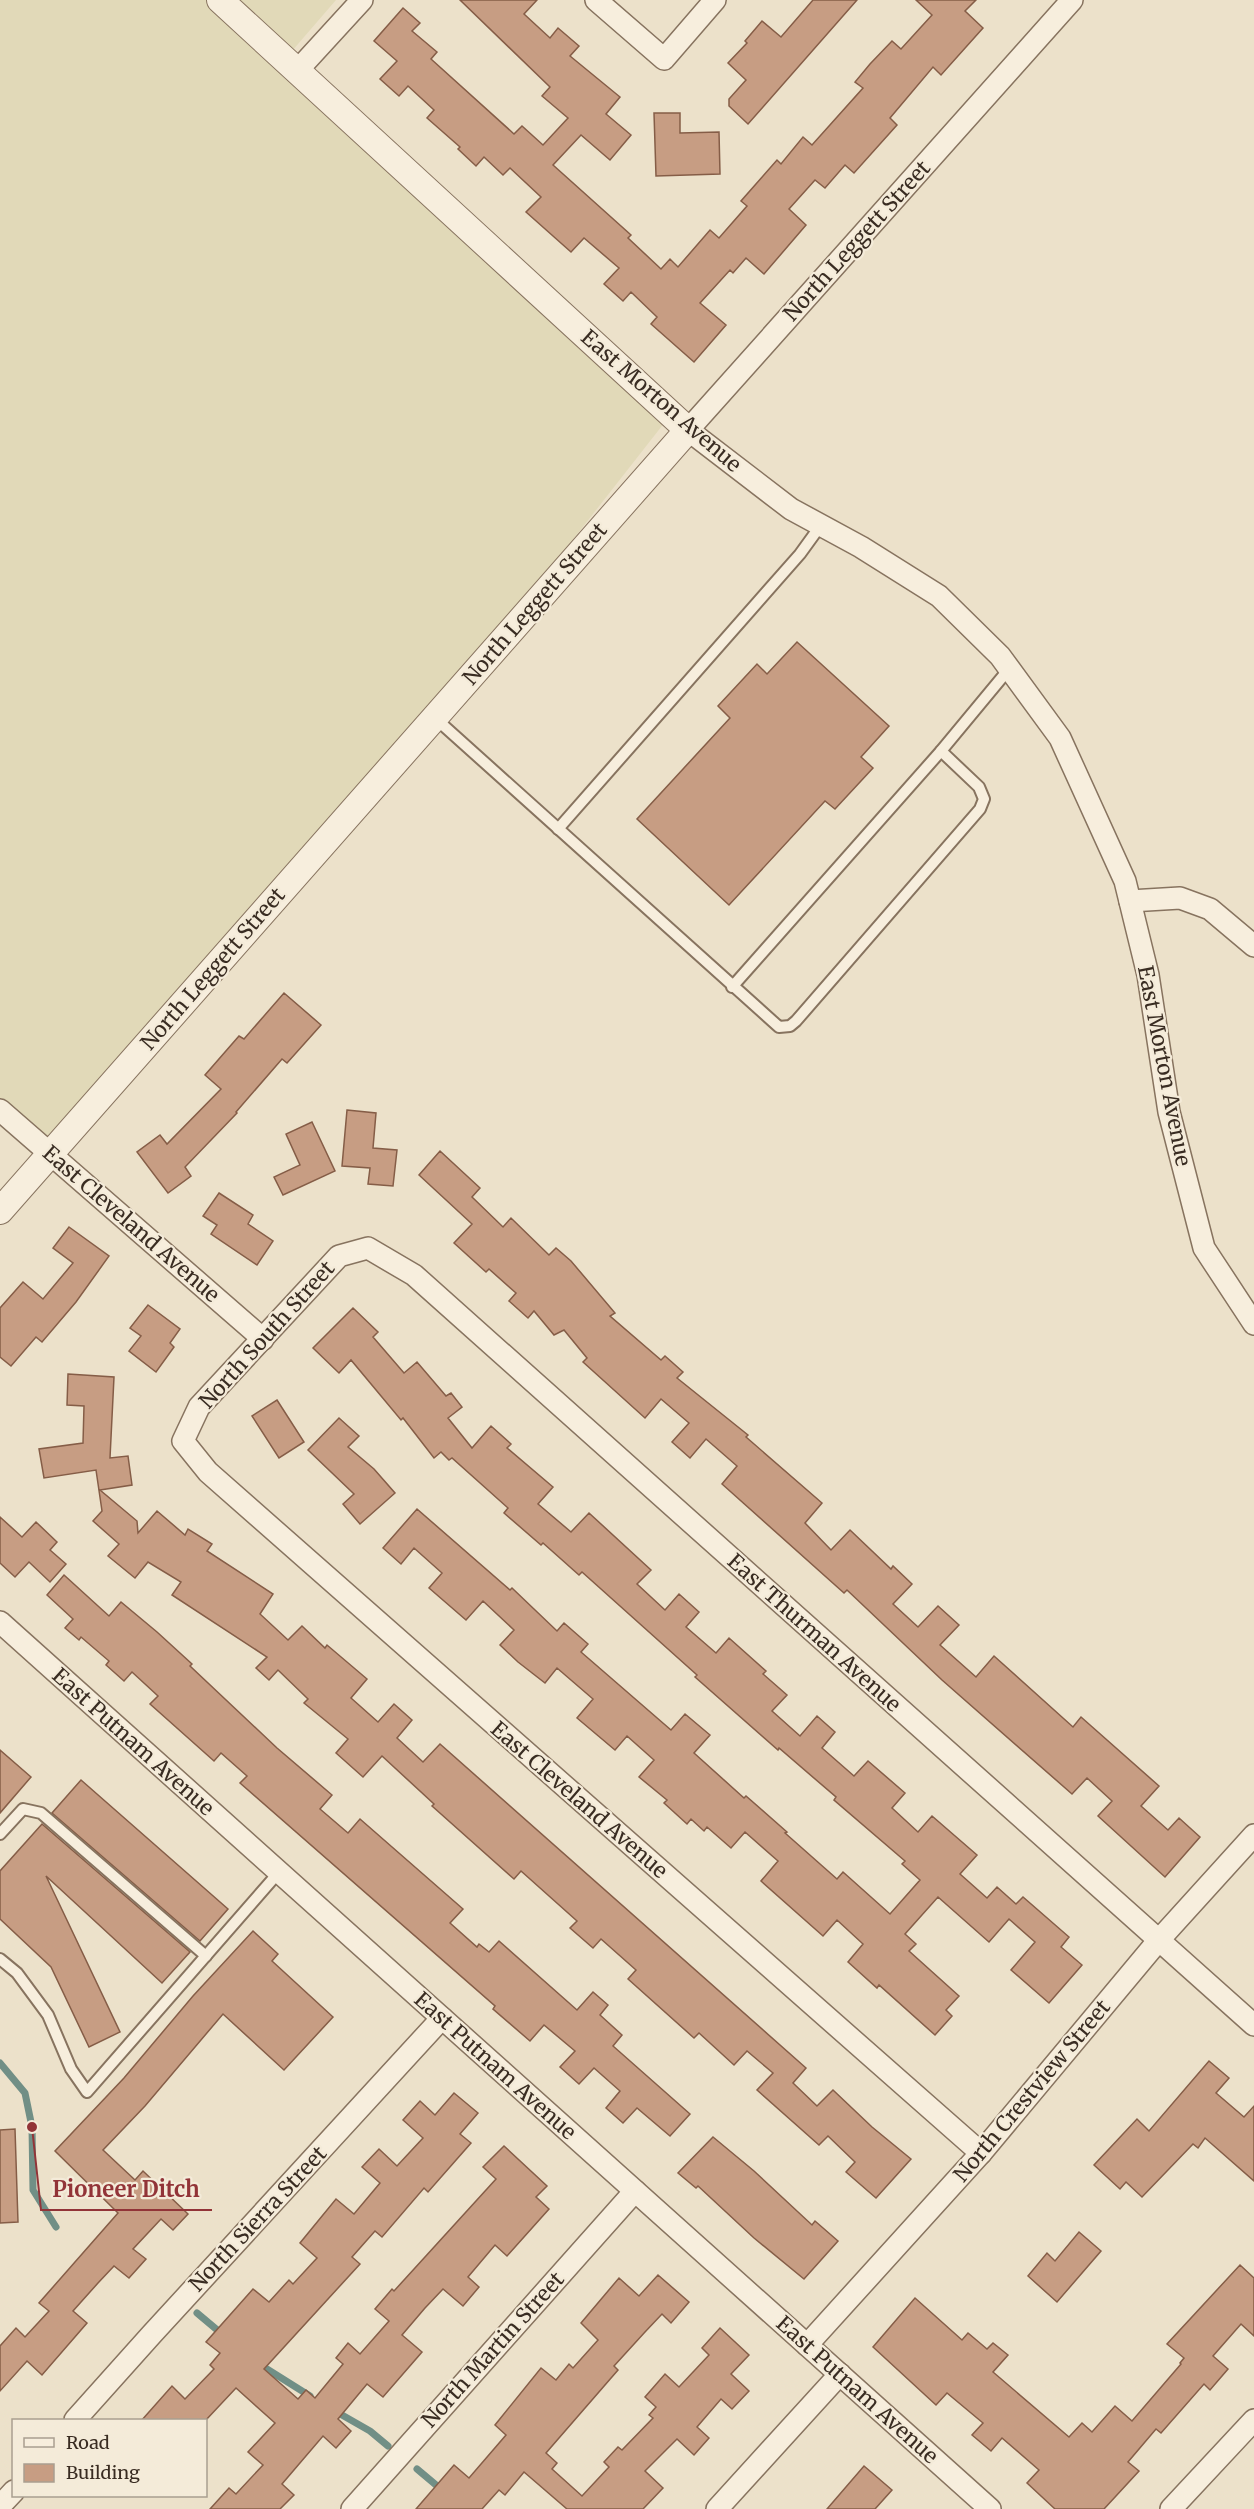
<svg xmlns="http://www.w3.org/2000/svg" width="1254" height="2509" font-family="Merriweather,serif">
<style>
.farmland{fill:#e1d9b8}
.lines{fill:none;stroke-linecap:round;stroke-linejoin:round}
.stream{stroke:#718f86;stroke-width:7}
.building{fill:#c79d83;stroke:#855d47;stroke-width:1.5}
.service-casing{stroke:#87735f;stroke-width:14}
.minor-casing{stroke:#87735f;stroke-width:24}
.tertiary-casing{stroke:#87735f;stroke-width:28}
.service{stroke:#f7eedd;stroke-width:10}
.minor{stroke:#f7eedd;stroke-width:21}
.tertiary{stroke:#f7eedd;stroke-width:26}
.labels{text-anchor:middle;stroke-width:4.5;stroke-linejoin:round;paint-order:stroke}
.street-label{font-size:21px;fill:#392c22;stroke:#f4ebd9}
.leader{fill:none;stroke:#923438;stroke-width:2}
.callout-dot{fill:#923438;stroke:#f4ebd9;stroke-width:2}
.callout-label{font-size:22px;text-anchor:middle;font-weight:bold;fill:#923438;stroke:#f4ebd9;stroke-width:4.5;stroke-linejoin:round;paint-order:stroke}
</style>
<rect width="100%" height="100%" fill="#ece1ca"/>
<polygon class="farmland" points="0,0 336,0 279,66 665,422 553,565 39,1151 0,1114"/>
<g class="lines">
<g class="stream">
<polyline points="0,2063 25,2093 32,2127 33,2190 56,2227"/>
<polyline points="197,2313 222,2334"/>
<polyline points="259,2364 310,2396"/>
<polyline points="335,2411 370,2431 388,2446"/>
<polyline points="417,2469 442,2490"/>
</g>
</g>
<g class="building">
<polygon points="460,0 537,0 524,14 550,38 558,28 579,46 570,56 620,97 606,114 631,135 610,160 581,135 553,165 631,235 628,238 661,269 670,259 678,267 710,230 719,238 747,206 741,201 777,160 781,164 803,137 812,145 863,88 855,82 870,64 892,41 901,49 932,15 916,0 976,0 965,11 983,28 941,75 933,67 890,118 897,125 854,173 845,165 825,188 815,180 789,209 806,225 764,274 746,258 733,273 730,270 700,303 726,325 694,362 651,324 657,317 631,292 623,301 604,284 619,268 584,238 571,252 526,212 541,197 510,168 503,175 484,157 476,166 458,149 460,147 427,118 434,110 408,86 399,96 380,79 397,61 374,41 403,8 420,23 412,31 437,52 431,59 514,134 522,126 543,145 568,118 542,96 550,87"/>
<polygon points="813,0 857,0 748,124 729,106 729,99 746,80 728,63 747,43 745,41 762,21 781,37"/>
<polygon points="654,113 680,113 680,133 719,132 720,174 656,176"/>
<polygon points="797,642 889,726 861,757 873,768 835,809 825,801 729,905 637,819 730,718 718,706 757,664 767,674"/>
<polygon points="284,993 321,1025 287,1063 282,1059 236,1112 237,1113 185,1167 191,1176 168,1193 137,1152 160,1135 167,1144 221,1089 205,1075 239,1036 244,1039"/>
<polygon points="347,1110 376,1113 373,1148 397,1150 393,1186 368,1184 370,1168 342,1166"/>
<polygon points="312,1122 335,1171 283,1195 274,1177 300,1165 286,1134"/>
<polygon points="440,1151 480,1188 472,1197 503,1227 511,1218 549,1255 556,1248 571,1261 615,1313 610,1316 661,1360 665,1356 683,1372 677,1378 748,1435 746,1437 822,1503 805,1523 831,1550 850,1530 891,1569 893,1566 912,1584 893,1604 918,1627 938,1606 959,1625 940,1645 976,1677 994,1656 1073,1727 1081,1717 1159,1786 1141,1806 1168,1830 1179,1818 1200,1837 1165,1877 1098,1816 1112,1801 1087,1778 1072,1794 942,1680 847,1590 844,1593 722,1484 737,1466 706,1439 690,1458 672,1442 689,1423 661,1399 645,1418 583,1362 587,1358 564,1330 554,1335 534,1311 528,1318 509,1301 516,1293 489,1269 486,1272 454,1243 472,1224 419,1175"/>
<polygon points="219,1193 253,1215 248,1224 273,1241 257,1265 211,1234 217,1225 203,1216"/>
<polygon points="69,1227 109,1256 76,1302 42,1342 36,1337 11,1366 0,1357 0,1308 23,1282 43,1299 73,1263 53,1248"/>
<polygon points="148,1305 180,1329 170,1343 174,1347 156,1372 129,1351 141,1336 130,1328"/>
<polygon points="353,1308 378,1332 373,1337 404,1373 417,1362 446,1396 451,1393 462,1407 448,1418 472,1448 491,1426 511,1444 507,1448 553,1487 538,1504 571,1532 589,1513 651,1570 637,1584 665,1610 679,1594 699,1612 686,1627 716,1653 729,1638 766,1671 763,1674 787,1695 772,1711 800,1736 817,1716 835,1732 822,1748 854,1776 868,1761 905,1793 892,1808 918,1832 932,1816 977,1855 960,1874 987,1898 997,1887 1016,1904 1023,1897 1069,1937 1061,1947 1082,1965 1049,2003 1011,1970 1035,1942 1009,1919 989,1942 938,1897 905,1934 916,1944 909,1951 959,1996 946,2010 952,2016 935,2035 879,1985 877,1988 848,1962 863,1944 837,1920 823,1936 761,1881 778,1861 745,1832 731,1848 707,1827 704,1831 691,1819 687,1824 664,1803 667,1800 639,1777 654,1760 627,1736 615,1750 577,1718 593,1699 557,1668 545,1683 518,1662 500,1645 514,1630 483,1601 466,1620 429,1588 442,1573 414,1548 401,1564 383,1548 417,1509 510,1590 512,1588 557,1631 564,1623 588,1644 581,1652 671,1730 685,1714 710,1735 694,1753 744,1798 746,1796 787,1832 785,1833 837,1879 843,1872 890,1914 920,1880 902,1864 905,1861 834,1800 836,1797 779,1748 778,1750 695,1677 697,1675 582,1572 579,1575 543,1543 541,1545 504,1513 508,1508 452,1458 449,1460 441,1452 434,1458 403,1418 401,1420 351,1360 339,1373 313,1348"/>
<polygon points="68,1374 114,1377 110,1458 128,1456 132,1485 100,1490 137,1521 138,1533 157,1511 185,1535 188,1529 212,1544 207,1551 273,1594 260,1614 288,1640 302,1626 325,1648 327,1645 367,1679 351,1698 378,1722 394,1704 412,1720 397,1738 423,1762 440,1744 806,2068 793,2083 817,2106 833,2090 872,2127 911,2159 876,2198 846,2172 855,2162 828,2136 819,2145 757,2090 773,2073 747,2051 734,2065 699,2033 694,2038 628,1979 636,1970 601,1939 593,1948 570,1928 577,1921 521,1871 514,1879 432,1806 434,1804 382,1756 363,1777 336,1753 348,1739 304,1703 308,1699 278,1670 269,1680 256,1668 267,1657 172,1595 181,1582 148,1562 135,1578 108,1556 119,1544 93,1521 102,1511 96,1470 44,1478 39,1449 83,1443 84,1406 67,1405"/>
<polygon points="277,1400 304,1442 279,1458 252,1416"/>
<polygon points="339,1418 359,1436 348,1447 374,1469 395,1493 360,1524 343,1504 354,1494 308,1450"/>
<polygon points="0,1517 22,1537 36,1522 57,1542 50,1550 66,1564 50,1582 29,1562 15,1577 0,1563"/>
<polygon points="64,1575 109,1616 121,1602 157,1632 192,1664 190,1666 277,1748 332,1795 320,1809 348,1833 360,1819 463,1909 450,1923 477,1947 479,1944 489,1952 499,1941 577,2010 593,1992 608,2005 600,2015 622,2035 613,2046 690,2114 670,2136 637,2108 623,2123 606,2108 620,2091 594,2068 579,2084 560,2067 575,2051 544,2025 530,2041 493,2009 495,2006 240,1783 247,1776 221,1753 214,1761 150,1704 158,1696 132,1672 124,1681 106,1665 109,1661 81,1637 79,1640 65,1628 73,1619 47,1595"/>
<polygon points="0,1750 31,1777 0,1813"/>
<polygon points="81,1780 228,1909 200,1941 52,1813"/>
<polygon points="42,1824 190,1952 162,1983 46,1876 120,2032 89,2047 51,1967 0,1919 0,1871"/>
<polygon points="253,1931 278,1954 272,1961 333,2017 284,2070 223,2014 145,2106 103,2150 135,2180 143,2171 188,2214 173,2230 161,2219 133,2249 146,2259 129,2278 114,2266 98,2283 73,2311 87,2323 42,2375 27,2361 0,2391 0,2346 16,2328 25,2337 49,2311 39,2303 118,2213 55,2151 124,2078 193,1996"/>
<polygon points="1209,2061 1229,2078 1216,2093 1244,2117 1254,2106 1254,2181 1205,2138 1198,2148 1193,2144 1142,2197 1126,2182 1120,2189 1094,2165 1137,2119 1149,2131"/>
<polygon points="454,2093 478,2113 460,2134 471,2143 428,2192 424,2188 382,2237 375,2231 352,2257 360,2264 264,2369 298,2399 306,2390 315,2398 343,2364 336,2358 348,2343 360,2354 389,2321 375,2309 392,2289 394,2291 496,2179 483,2167 504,2146 547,2186 536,2197 549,2209 507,2256 495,2245 468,2277 479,2287 463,2306 443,2289 425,2308 402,2335 422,2352 383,2397 367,2384 338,2419 351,2431 336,2448 323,2436 282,2484 294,2495 280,2509 210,2509 229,2488 236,2494 263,2465 248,2452 275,2423 236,2388 205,2421 141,2421 172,2386 185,2399 214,2369 210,2365 220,2353 206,2342 253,2289 269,2302 289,2280 293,2284 317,2258 300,2243 336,2199 354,2214 380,2183 362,2167 379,2149 397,2166 423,2138 403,2120 420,2101 435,2115"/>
<polygon points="15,2129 18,2222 0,2223 0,2130"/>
<polygon points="713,2137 754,2171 812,2225 815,2221 838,2241 804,2279 754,2238 698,2186 696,2188 678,2173"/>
<polygon points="1079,2232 1101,2251 1057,2302 1028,2276 1047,2253 1055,2261"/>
<polygon points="1240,2265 1254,2278 1254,2336 1241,2324 1213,2356 1228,2369 1210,2390 1204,2384 1161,2433 1156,2429 1128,2462 1139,2471 1104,2509 1055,2509 1027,2483 1039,2470 1002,2438 991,2451 972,2435 983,2423 947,2393 936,2405 873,2347 915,2298 962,2340 968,2333 987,2349 993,2343 1008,2355 993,2372 1069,2437 1082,2423 1092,2432 1115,2406 1132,2421 1181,2364 1180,2363 1184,2358 1167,2344"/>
<polygon points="658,2275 689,2302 671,2323 662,2314 645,2332 614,2366 618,2370 546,2453 557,2463 552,2469 582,2496 609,2467 604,2462 618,2447 622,2450 653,2418 649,2415 656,2407 645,2397 665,2374 679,2387 709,2355 702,2348 720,2328 749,2355 731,2374 749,2391 732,2409 721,2399 697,2427 709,2438 694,2455 677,2439 645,2471 663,2488 643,2509 567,2509 524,2472 505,2495 499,2490 482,2509 416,2509 454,2465 469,2478 506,2435 495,2425 541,2368 556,2380 569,2364 573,2368 598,2340 581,2323 619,2278 639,2296"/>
<polygon points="864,2466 892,2490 875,2509 827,2509"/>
</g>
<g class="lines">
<g class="service-casing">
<g id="service">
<polyline points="435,718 779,1027 790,1026 796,1021 980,809 984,799 979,787 941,751 1009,669"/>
<polyline points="558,829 800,554 821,525"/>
<polyline points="732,987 941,751"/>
<polyline points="0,1834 23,1809 41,1813 206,1956"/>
<polyline points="0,1959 17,1973 48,2015 71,2069 87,2092 279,1872"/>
</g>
</g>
<g class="minor-casing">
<g id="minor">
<polyline points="596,0 664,59 715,0"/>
<polyline points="1072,0 688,430 791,509 861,547 939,596 1000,656 1060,738 1125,881 1148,975 1169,1112 1204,1248 1254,1324"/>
<polyline points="296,72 362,0"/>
<polyline points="1130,901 1180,898 1210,909 1254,946"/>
<polyline points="0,1110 263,1339"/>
<polyline points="0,1622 990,2509"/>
<polyline points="981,2153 208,1472 183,1441 199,1407 339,1256 368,1248 414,1275 1254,2025"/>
<polyline points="807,2345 981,2153 1158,1941 1254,1835"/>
<polyline points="75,2420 152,2334 442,2018"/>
<polyline points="0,2506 14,2491"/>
<polyline points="352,2509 635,2191"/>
<polyline points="717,2509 840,2374"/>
<polyline points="1171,2509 1254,2420"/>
</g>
</g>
<g class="tertiary-casing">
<polyline id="tertiary" points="0,1211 688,430 220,0"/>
</g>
<use href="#service" class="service"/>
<use href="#minor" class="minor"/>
<use href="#tertiary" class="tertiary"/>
</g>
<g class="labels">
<g class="street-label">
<text transform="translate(857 241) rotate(-48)" y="7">North Leggett Street</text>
<text transform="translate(661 401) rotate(41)" y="7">East Morton Avenue</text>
<text transform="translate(535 604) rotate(-49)" y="7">North Leggett Street</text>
<text transform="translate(213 969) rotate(-49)" y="7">North Leggett Street</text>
<text transform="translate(1164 1066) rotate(79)" y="7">East Morton Avenue</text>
<text transform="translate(131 1224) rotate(41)" y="7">East Cleveland Avenue</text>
<text transform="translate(267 1335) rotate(-48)" y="7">North South Street</text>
<text transform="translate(814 1633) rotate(42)" y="7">East Thurman Avenue</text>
<text transform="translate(133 1742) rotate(42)" y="7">East Putnam Avenue</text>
<text transform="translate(579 1800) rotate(41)" y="7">East Cleveland Avenue</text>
<text transform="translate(495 2066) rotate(42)" y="7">East Putnam Avenue</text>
<text transform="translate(1032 2091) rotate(-50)" y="7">North Crestview Street</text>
<text transform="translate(258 2219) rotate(-47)" y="7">North Sierra Street</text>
<text transform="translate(493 2350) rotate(-48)" y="7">North Martin Street</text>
<text transform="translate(857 2390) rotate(42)" y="7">East Putnam Avenue</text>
</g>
</g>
<path class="leader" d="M32 2127L41 2210H212"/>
<circle class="callout-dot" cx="32" cy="2127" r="6"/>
<g class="callout-label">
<text x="126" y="2197">Pioneer Ditch</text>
</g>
<rect x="12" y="2419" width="195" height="78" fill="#f4ebd9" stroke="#a99f90" stroke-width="1.5"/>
<rect x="24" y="2438" width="30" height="9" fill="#f7eedd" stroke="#a99f90" stroke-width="1.5"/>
<text x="66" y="2449" font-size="18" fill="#392c22">Road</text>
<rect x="24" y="2464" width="30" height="18" fill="#c79d83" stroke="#a99f90" stroke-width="1.5"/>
<text x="66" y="2479" font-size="18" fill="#392c22">Building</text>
</svg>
